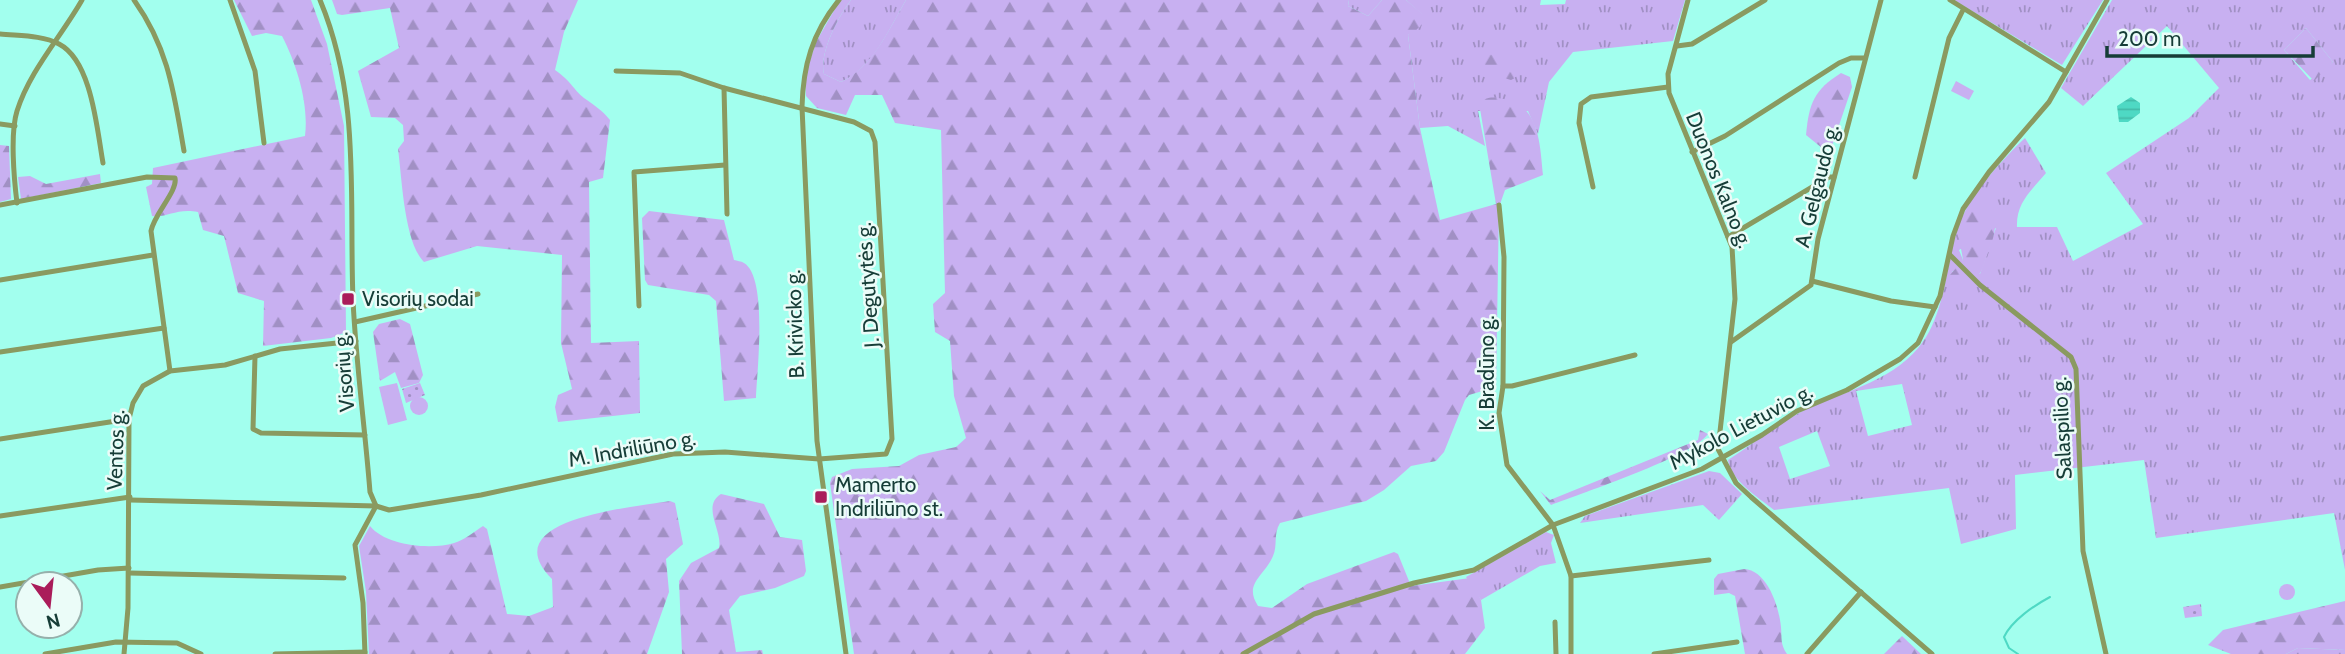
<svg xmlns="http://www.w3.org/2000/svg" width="2345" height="654" font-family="Cabin,sans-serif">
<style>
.grass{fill:url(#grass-tufts);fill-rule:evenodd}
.forest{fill:url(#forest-firs)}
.park{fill:url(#park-dots)}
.garden{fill:#c8b0f1}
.water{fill:url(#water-rules)}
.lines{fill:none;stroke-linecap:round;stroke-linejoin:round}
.stream{stroke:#4ed9c4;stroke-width:2}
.minor{stroke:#8a9a60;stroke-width:5}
.poi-dot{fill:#aa1c5a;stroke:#ebfcf8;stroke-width:2.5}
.labels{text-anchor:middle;stroke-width:5;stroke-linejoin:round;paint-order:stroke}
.street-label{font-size:21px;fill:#163d37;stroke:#ebfcf8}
.poi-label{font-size:21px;fill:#163d37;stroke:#ebfcf8;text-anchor:start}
</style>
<defs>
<pattern id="grass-tufts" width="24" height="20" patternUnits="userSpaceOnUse" patternTransform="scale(1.75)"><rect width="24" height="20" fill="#c8b0f1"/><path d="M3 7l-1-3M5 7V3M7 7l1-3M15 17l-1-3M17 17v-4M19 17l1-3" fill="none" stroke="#a190c4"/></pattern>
<pattern id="forest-firs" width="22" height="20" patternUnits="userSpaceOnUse" patternTransform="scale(1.75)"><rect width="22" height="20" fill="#c8b0f1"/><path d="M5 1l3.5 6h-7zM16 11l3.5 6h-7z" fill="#a190c4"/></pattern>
<pattern id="park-dots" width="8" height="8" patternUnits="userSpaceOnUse" patternTransform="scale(1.75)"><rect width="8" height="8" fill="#c8b0f1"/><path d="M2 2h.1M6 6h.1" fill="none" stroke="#a190c4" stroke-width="1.8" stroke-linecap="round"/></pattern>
<pattern id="water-rules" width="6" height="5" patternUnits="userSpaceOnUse" patternTransform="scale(1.75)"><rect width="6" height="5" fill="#4ed9c4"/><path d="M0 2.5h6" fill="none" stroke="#43bba9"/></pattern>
</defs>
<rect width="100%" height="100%" fill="#a2ffee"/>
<g class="grass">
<path d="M851,0h55c-17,29 -33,68 -65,82l-17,-8c-5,-21 14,-57 27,-74z"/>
<polygon points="1349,0 1382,0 1368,16 1348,6"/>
<polygon points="1406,0 1541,0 1540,5 1565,4 1566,0 1685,0 1673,41 1573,52 1549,82 1538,134 1528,111 1478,111 1485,146 1448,126 1420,128 1408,35 1424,16"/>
<polygon points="1954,0 2103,0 2062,65"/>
<path d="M2112,0h233v570l-11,-57 -178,25 -12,-78 -129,15 1,54 -55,15 -12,-56 -175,22c-16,-13 -43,-29 -46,-50 23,-15 47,-33 71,-47 39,-21 90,-29 120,-66 27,-33 26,-81 39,-120 12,-33 42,-65 67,-89l21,35c-15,18 -30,30 -29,54h40l16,34 70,-37 -37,-51 83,-55 30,-30 -52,-62 -84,80 -22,-18zM2306,28l27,34 -23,18 -26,-30zM1996,228l-16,46 -28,-2 8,-5 3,-7 -4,-10zM1902,384l10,41 -44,11 -12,-45zM1817,431l13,35 -40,13 -11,-32z"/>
<polygon points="1709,471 1720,473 1742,494 1719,520 1703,505 1580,523 1585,516"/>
<polygon points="1546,532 1554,535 1551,543 1556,563 1540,566 1481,600 1466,577"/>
<polygon points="2298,648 2345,650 2345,654 2286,654"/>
</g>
<g class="forest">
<path d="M234,0h77l16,44 17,82 2,206 -15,6 -68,8 1,-45 -26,-8 -14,-57 -21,-6 -5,-18c-22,-4 -30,6 -46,4l-6,-29 6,-3 1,-16 152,-32c4,-32 -8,-71 -23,-100l-16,-3 -14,3z"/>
<path d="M332,0h246l-14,32 -9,38c16,11 18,19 29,28 10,7 18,12 26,22l-7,58 -14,4 2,161 48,-2 1,72 -82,9 -3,-15 3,-12 14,-6 -11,-46 1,-88 -85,-9 -53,16c-20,-20 -22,-84 -26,-113l6,-8 -1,-16 -8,-7 -24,-1 -13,-46 41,-23 -9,-40 -48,7 -5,-1z"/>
<path d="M840,0h11c-13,17 -32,53 -27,74l17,8c32,-15 48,-53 65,-82h443l-1,6 20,10 14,-16h24l19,16 -5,11 -12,8 12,93 20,92 56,-16 -17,-101c8,-7 15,-6 25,-4 36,6 36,47 39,76l-38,15 -6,17 -3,180 -27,8 -4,5 -21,52 -8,9 -25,5 -27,24 -18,11 -86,22c-7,11 -2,22 -7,33 -8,20 -30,27 -15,50l14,2 35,-24 87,-32 4,2 13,32 59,-8 11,22 4,28 -20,26h-611l-24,-171 2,-6 20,-8 47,-3 20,-11 37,-8 10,-9 -12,-42 -4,-55 -15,-9 -2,-28 12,-11 -4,-163 -46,-7 -13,-28h-27l-9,20 -29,-7 -11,-12 -1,-20 11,-34z"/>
<polygon points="2306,28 2333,62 2314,81 2284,50"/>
<polygon points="1488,54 1513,59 1515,78 1511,80 1497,76 1481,61 1482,56"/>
<path d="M1841,73l9,4 2,10 -20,59 -10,2 -16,-13c3,-32 8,-45 35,-62z"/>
<polygon points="0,145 9,146 11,199 0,202"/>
<polygon points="100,174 101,183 21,199 18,177 30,176 46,184"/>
<path d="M1972,207c33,8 23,26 14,51 -2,6 -4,15 -10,20 -5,4 -14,3 -21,3l-5,-6 13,-15c-3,-20 -10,-35 9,-53z"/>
<path d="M649,211l75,9 10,40c3,1 7,1 10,3 24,14 13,109 12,135l-32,3 -8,-100 -7,-6 -61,-10 -3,-5 -3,-62z"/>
<polygon points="400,319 410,324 423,375 419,383 401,388 395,372 380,381 373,332 379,324"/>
<path d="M1700,430l8,4c-15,22 -126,59 -157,71l-11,-14 10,9 148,-60z"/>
<path d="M721,494l43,10 16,33 22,3 4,31 -2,5 -29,12 -35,8 -11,14 7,42 26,-2 1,4h-81l-3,-73 12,-18 28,-15c4,-17 -18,-42 2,-54z"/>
<path d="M670,501l5,2 8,41 -17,15 3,33 -22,62h-278l-3,-62 -7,-46 11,-20c16,20 61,24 84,17 10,-3 20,-11 29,-17l4,3 20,85 22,2 24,-9 -1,-28c-61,-61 85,-72 118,-78z"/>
<path d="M1744,569c23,1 35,37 37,58 1,11 -1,17 6,27h-42l-10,-58 -6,-3 -15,2v-16l4,-5z"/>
<polygon points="2345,601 2345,650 2298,648 2286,654 2231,654 2208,645 2223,630"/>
<polygon points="1902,636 1921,654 1884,654"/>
</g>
<g class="park">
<polygon points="420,383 425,395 406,403 402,389"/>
<polygon points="2201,604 2202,616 2185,618 2183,607"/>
</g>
<g class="garden">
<polygon points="1956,81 1974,91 1969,100 1951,91"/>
<polygon points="397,383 407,420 388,425 379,387"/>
<circle cx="419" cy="406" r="9"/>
<circle cx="2287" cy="592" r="8"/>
</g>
<polygon class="water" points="2131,97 2140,103 2140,113 2128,122 2119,122 2117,106"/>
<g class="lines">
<path class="stream" d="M2018,654l-9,-6 -5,-11c8,-17 31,-32 46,-40"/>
<g class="minor">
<path d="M134,0c35,49 40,94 50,151"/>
<polyline points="230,0 255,71 264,143"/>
<path d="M320,0c41,98 29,197 33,300 3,64 12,128 17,192l6,14"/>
<path d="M839,0c-27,33 -36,66 -37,107l15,334 29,213"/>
<polyline points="1688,0 1668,74 1669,93 1732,247 1735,299 1718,449 1736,483 1751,497 1932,654"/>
<polyline points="1950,0 2066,72"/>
<path d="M0,34c19,2 42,1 59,10 33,17 38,86 44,119"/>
<polyline points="1677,46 1692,44 1765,0"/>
<polyline points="724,88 727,214"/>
<polyline points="0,124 15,126"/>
<polyline points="1692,152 1725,136 1839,63 1851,58 1865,58"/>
<polyline points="1915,177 1949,38 1963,10"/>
<polyline points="1593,187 1579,123 1581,104 1591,97 1668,87"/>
<path d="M17,203c-3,-24 -7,-70 0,-92 13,-41 44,-74 65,-111"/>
<path d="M0,205l147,-28 28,1c3,13 -21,36 -24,53l19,140"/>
<polyline points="1499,205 1504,257 1503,386 1499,413 1507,465 1553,525 1571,576 1571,654"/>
<polyline points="1728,237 1829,177 1834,177"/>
<polyline points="1950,255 1980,285 2071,357 2076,369 2083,551 2106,654"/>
<polyline points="0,280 153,255"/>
<polyline points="1812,281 1891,301 1935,307"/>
<polyline points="639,306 634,172 725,165"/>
<polyline points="355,322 478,294"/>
<polyline points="1731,342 1811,285 1818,239 1881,0"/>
<polyline points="0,352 164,328"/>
<polyline points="255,356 253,429 261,433 365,435"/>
<polyline points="1503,386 1512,386 1635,355"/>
<polyline points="0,439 129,419"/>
<polyline points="130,500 376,506 389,510 481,495 673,454 725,452 819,459 886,454 892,439 875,142 871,131 854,122 724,88 680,73 616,71"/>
<polyline points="0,516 130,497"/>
<polyline points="129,573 344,578"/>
<polyline points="1571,576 1709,560"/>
<polyline points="0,587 98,570 129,568"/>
<polyline points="1555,622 1556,654"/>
<polyline points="45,654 116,642 177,643 201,654"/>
<polyline points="124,654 128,608 129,419 133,403 143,386 170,371 225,365 280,349 356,341"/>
<polyline points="275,654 365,652"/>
<polyline points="365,654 363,603 355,545 376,506"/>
<polyline points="1243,654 1314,614 1414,583 1474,570 1553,525 1702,469 1762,435 1797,411 1847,390 1900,359 1918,343 1940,296 1953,236 1963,209 1989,172 2049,102 2107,0"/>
<polyline points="1654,654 1737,642"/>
<polyline points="1807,654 1861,592"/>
</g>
</g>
<g class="poi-dot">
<rect x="341" y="292" width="14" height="14" rx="3.5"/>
<rect x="814" y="490" width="14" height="14" rx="3.5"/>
</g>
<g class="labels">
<g class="street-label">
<text transform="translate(1719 180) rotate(68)" y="7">Duonos Kalno g.</text>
<text transform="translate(1817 186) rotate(-76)" y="7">A. Gelgaudo g.</text>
<text transform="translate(868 285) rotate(-94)" y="7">J. Degutytės g.</text>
<text transform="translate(795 324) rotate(-92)" y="7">B. Krivicko g.</text>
<text transform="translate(344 372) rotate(-95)" y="7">Visorių g.</text>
<text transform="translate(1487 373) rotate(-90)" y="7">K. Bradūno g.</text>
<text transform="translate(1741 427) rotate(-28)" y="7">Mykolo Lietuvio g.</text>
<text transform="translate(2062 428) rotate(-93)" y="7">Salaspilio g.</text>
<text transform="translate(632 449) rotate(-10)" y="7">M. Indriliūno g.</text>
<text transform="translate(116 450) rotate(-88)" y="7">Ventos g.</text>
</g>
<g class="poi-label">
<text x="362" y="306">Visorių sodai</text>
<text x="835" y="492">Mamerto<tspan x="835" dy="24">Indriliūno st.</tspan></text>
</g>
</g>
<g transform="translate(49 605) rotate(165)"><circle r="33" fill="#ebfcf8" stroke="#96b0ab" stroke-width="2"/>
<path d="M0-5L12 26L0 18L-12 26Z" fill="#aa1c5a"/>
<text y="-10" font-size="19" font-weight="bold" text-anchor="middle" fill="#163d37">N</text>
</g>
<path d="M2107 46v10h206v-10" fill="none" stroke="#163d37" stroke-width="3.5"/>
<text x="2118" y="46" font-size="21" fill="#163d37" stroke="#ebfcf8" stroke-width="5" paint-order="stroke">200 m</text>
</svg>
